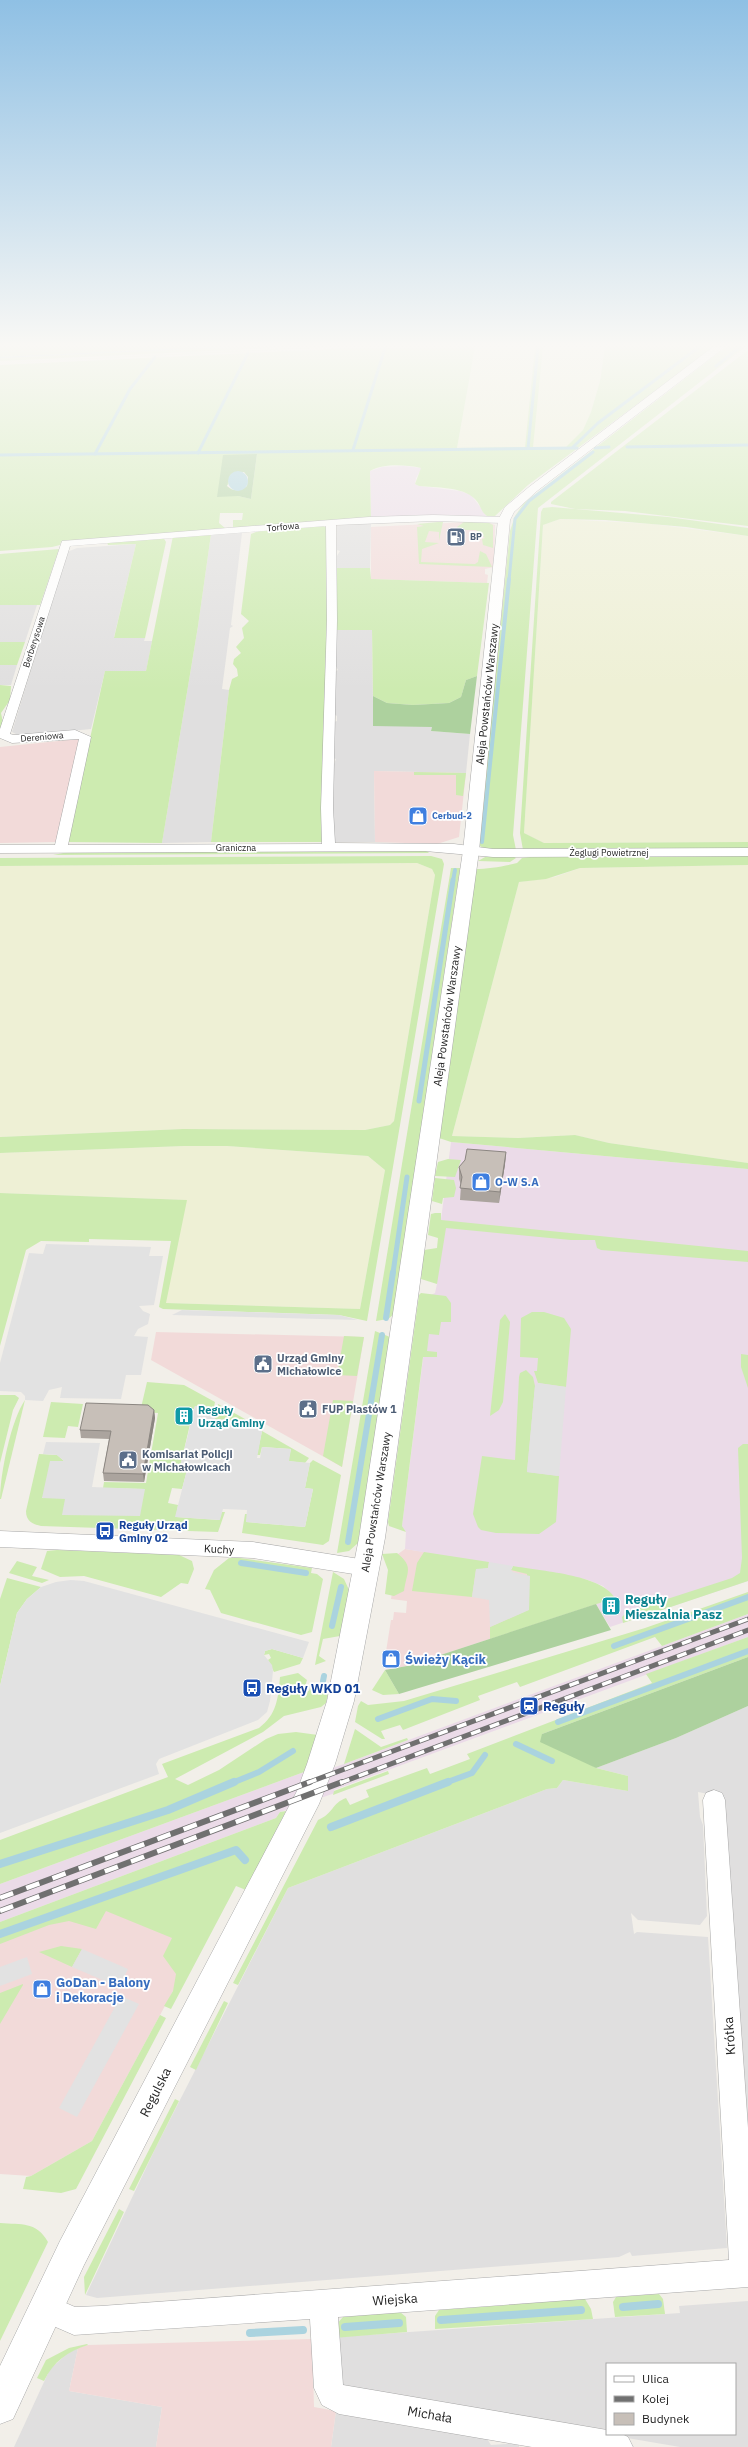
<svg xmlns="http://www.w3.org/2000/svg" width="748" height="2447" font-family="'IBM Plex Sans',sans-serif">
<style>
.residential{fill:#e0dfdf;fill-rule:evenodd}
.commercial{fill:#f2dad9}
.industrial{fill:#ebdbe8}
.farmland{fill:#eef0d5}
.grass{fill:#cdebb0;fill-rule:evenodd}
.forest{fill:#add19e;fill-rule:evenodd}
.parking{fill:#e2e2e2}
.water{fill:#aad3df}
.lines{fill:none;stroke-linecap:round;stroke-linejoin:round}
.stream-far4{stroke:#aad3df;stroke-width:3}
.stream-far3{stroke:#aad3df;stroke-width:4}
.stream-far2{stroke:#aad3df;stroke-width:5}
.stream-far1{stroke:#aad3df;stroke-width:6}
.stream{stroke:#aad3df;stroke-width:8}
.minor-casing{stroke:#a9a9a9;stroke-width:1}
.tertiary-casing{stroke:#a9a9a9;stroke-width:1}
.minor{fill:#fff;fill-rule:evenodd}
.tertiary{fill:#fff;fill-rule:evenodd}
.rail-far1-casing{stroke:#707070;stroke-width:5}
.rail-casing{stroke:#707070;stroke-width:6}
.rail-far1{stroke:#fff;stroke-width:3.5;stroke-dasharray:10;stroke-linecap:butt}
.rail{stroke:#fff;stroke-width:4.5;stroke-dasharray:14;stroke-linecap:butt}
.wall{fill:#aba49e}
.shaded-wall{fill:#8b8681}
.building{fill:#c7bfb8;stroke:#8b8681}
.labels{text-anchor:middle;stroke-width:3.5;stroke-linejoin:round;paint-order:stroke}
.far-street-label{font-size:9px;fill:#222;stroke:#fff}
.far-service-label{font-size:9px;font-weight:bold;fill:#4e5e75;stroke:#fff;text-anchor:start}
.far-shop-label{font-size:9px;font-weight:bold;fill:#366cbe;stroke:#fff;text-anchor:start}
.street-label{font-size:11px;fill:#222;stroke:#fff}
.shop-label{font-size:11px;font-weight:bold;fill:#366cbe;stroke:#fff;text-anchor:start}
.service-label{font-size:11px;font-weight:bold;fill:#4e5e75;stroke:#fff;text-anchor:start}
.culture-label{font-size:11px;font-weight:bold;fill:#0d838f;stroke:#fff;text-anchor:start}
.transit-label{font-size:11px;font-weight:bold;fill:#164399;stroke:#fff;text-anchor:start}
.near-culture-label{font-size:13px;font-weight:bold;fill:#0d838f;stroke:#fff;text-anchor:start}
.near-shop-label{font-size:13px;font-weight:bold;fill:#366cbe;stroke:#fff;text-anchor:start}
.near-transit-label{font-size:13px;font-weight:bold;fill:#164399;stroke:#fff;text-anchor:start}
.near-street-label{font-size:13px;fill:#222;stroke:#fff}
</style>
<rect width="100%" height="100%" fill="#f2efe9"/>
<g class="residential">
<polygon points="371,523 370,568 337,568 337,556 340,551 337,550 337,526"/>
<polygon points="239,532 242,533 231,625 233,626 230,628 222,689 229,690 211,842 162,843 198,626 211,534"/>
<polygon points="136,544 114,637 145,638 144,641 152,641 146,671 105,671 91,729 20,736 12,732 67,552 77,548"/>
<polygon points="0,605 37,605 25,642 0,642"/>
<polygon points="336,630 372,630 373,706 432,727 431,731 470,734 466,773 374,771 375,842 331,842 333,767 336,759 333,758 334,722 337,721 337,716 334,714 335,672 338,670 335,664"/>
<polygon points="0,665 17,665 11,685 0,685"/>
<polygon points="748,1706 748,2168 724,1797 698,1792 700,1817 703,1825 707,1916 700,1925 638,1920 631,1913 634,1934 637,1932 708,1937 727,2248 632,2256 630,2252 619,2257 97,2298 86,2295 155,2149 288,1888 547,1789 557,1788 563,1780 628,1791 628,1776 596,1768 676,1738"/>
<path d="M748,2301v146h-68l-334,-57 -6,-8 -2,-45 342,-24 -1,-7zM607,2364h128v70h-128z"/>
<polygon points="78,2348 69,2391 162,2407 156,2447 14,2447 50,2369 68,2353"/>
<polygon points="336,2411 486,2437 491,2445 519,2443 519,2447 331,2447"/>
</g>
<g class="commercial">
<polygon points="485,521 495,525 494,567 485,569 485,574 488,575 487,583 371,579 371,527"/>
<polygon points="78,739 81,740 57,842 0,843 0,747"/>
<polygon points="374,771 466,773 459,837 437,844 375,842"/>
<polygon points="156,1332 364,1337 342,1467 151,1360"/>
<polygon points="405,1549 478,1560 615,1598 407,1666 385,1670 392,1664 385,1658 391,1620 393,1620 394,1612 406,1613 407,1601 391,1599 398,1554"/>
<polygon points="235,1853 173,1991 92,2141 31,2176 0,2174 0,1942"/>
<polygon points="312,2339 314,2407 336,2411 331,2447 156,2447 162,2407 69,2391 78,2348 88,2345"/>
</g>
<g class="industrial">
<polygon points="404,466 422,468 416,478 415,484 419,486 460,491 471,495 487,516 371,519 370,471 382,467"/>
<polygon points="451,1142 748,1169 748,1581 610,1627 596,1604 615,1598 603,1586 588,1580 405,1549 406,1532 402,1526 431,1295 435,1293 437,1284 433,1282"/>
<polygon points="748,1614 748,1637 334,1790 335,1793 280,1812 276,1818 0,1922 0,1884 304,1772 302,1778 344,1764"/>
</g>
<g class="farmland">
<polygon points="475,347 535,347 525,448 457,448"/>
<polygon points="543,347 605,347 600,381 591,412 583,430 566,447 532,447"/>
<polygon points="560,519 651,524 748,536 748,842 544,843 524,833 543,525"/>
<polygon points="417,863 432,869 435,875 394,1121 390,1125 365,1130 183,1129 0,1137 0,866"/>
<polygon points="748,865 748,1163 609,1143 575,1135 518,1138 452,1136 519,882 555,877 580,868"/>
<polygon points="184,1146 227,1146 368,1156 385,1170 360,1309 165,1303 186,1200 0,1193 0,1153"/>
</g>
<g class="grass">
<polygon points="0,347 209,347 0,357"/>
<polygon points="231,347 290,347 0,361 0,358"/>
<polygon points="315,347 332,347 0,363"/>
<path d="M475,347l-18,101 68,-1 10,-100h8l-10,100h33l17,-17 8,-18 9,-31 5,-34h109l-186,138 -33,31h-8c-7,-5 -6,-11 -12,-17 -13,-13 -39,-11 -56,-13l-4,-2 6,-16c-15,-3 -37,-5 -51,3l1,48 -135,10 -3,-2v-7h9l1,-7h-23l-1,10 6,5 -2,1 -162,13 -1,3 -8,2 -52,4v-186l352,-17zM257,454l-6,45 -13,-3h-21z"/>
<path d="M726,347h19l-207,161 -25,327 3,15c-11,0 -28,4 -37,-5l3,-36 28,-278 5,-15 9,-13z"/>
<polygon points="748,350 748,526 625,511 575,509 551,504 551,502"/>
<polygon points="552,507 668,517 748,528 748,536 686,527 605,520 560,519 543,525 524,833 544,843 748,842 748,849 523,850 520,833 541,512 543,508"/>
<polygon points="438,522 443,522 439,541 439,532 429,531 425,542 439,543 422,549 421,562 475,564 478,562 480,551 486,554 492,567 419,564 417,527 424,526 417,524"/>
<polygon points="464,522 487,522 493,525 493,548 483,545 482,539 485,538 476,530 458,530 457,527"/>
<polygon points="323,526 328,528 325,842 211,842 229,690 232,679 238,676 237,669 233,664 234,659 241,653 236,647 244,638 242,628 249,621 241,614 251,534 261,530"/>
<polygon points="211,534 198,626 162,843 67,842 105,671 146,671 173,536"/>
<polygon points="163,537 166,542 145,638 114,638 136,544 108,545 107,542"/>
<polygon points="59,549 40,605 0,605 0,554"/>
<polygon points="335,568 370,568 371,579 489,583 477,676 466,680 461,697 449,703 413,705 387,703 373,696 372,630 335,630"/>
<polygon points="0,642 25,642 17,665 0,665"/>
<polygon points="0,685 11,686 10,700 1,713 3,723 0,733"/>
<polygon points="414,772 466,773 463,796 456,795 456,775 414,775"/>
<polygon points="427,851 429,853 53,855 69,852"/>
<polygon points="431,856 442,859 444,864 367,1321 339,1315 163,1309 159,1307 171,1241 89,1239 89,1242 41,1241 26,1250 0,1346 0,1193 187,1200 166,1303 360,1309 385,1170 368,1156 227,1146 184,1146 0,1153 0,1137 183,1129 365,1130 390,1125 394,1121 435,875 432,869 417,863 0,866 0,858"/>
<polygon points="487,856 513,856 516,858 510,862 478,861"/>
<path d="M748,856v9l-168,3 -34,11 -27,3 -67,254 66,2 57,-3 34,8 139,20v6l-297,-27 -12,-4 37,-269c11,0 30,-3 41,-6l5,-5 8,-1z"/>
<polygon points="451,868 460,868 393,1315 388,1319 376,1321"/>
<polygon points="448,1159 461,1160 455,1177 435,1176 438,1162"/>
<polygon points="435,1178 454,1180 456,1188 454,1197 443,1198 442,1204 432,1201"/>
<polygon points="435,1213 441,1213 441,1220 748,1251 748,1262 601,1250 597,1248 595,1240 571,1240 446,1228 437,1284 421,1279 424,1250 437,1248 438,1238 428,1235 431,1214"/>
<polygon points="421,1293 446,1296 451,1303 451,1322 441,1322 439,1335 429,1334 427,1351 437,1352 437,1357 423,1357 402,1526 406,1532 389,1526 388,1522 419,1295"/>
<polygon points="532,1312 544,1312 564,1318 571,1329 566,1387 538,1383 534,1371 537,1371 538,1358 520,1357 521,1318"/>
<polygon points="505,1314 510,1322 503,1402 499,1410 490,1416 500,1320"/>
<polygon points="375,1331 390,1337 358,1543 349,1551 337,1553"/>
<polygon points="344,1336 364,1337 357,1376 337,1375"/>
<polygon points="741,1354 748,1355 748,1388 741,1367"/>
<polygon points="526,1370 533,1377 535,1386 527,1472 559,1476 556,1522 539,1534 496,1533 481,1530 478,1527 473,1514 482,1456 515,1460 519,1377 520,1373"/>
<path d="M147,1382l37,3 31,17 -1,5 -19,-1 -1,3 -13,-1 -2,11 12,1 -11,47 7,3 -5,19 -10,-1 -4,15 10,2 -2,12 43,3 2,-8h4l-7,20 -177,-6c-9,-2 -15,-5 -15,-15l13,-57 18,1 7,6 -22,37 103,-9 -42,-1 1,-6 42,1 12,-70 -18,-1z"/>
<polygon points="0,1395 15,1395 19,1398 13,1410 0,1463"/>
<path d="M25,1400l-24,99h-1c0,-25 11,-79 25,-99z"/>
<polygon points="333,1400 353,1401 342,1467 323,1456"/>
<polygon points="51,1402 83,1404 78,1427 68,1426 65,1438 43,1437"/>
<polygon points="218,1404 245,1419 245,1421 215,1419"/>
<polygon points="262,1431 309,1458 305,1463 288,1461 291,1449 262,1447 260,1455 257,1455"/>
<polygon points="743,1444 748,1444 748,1581 623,1623 622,1617 627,1612 732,1578 740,1573 742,1558 738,1448"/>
<polygon points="313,1460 341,1475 329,1541 323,1545 242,1533 245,1514 248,1514 246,1522 305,1527 313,1489 305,1488 310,1463"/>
<polygon points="57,1550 179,1555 192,1561 194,1569 188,1584 181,1583 161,1597 84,1576 60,1577 41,1569 47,1551"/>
<polygon points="424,1552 489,1562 488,1568 476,1570 472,1597 412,1591 417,1563"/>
<path d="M397,1553c17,14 10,18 7,38l-10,5 -9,-2 3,-24 -6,-16z"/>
<polygon points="229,1558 240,1558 312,1568 311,1573 317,1574 323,1579 312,1632 301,1635 221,1613 210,1590 205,1589 214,1570"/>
<polygon points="17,1561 37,1567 32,1576 49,1580 42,1583 9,1573"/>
<path d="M513,1566c26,5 88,8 102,32l-125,41v-12l38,-17 -1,-36 -16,-4z"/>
<polygon points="333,1572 344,1579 349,1590 340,1636 323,1639 319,1656 326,1661 315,1665"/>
<polygon points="7,1578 41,1587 27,1599 17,1613 0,1686 0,1599"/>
<polygon points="748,1592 748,1614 662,1646 655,1637 520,1687 517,1682 478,1696 480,1700 403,1730 400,1725 381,1731 385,1739 382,1739 355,1722 358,1706 361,1701 368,1705 404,1701 645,1628"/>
<path d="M748,1637v20l-206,77 54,34 32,8v15l-65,-11 -6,8 -10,1 -259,99 -50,97 -5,-2 85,-163c15,-6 14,-17 28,-22l4,7 19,-8 -3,-7 61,-22 3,6 40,-15 -3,-5 185,-71 -6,-9z"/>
<polygon points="272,1649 303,1658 300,1664 274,1672 268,1660 271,1658 269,1654 264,1655 265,1651"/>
<polygon points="385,1670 399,1694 383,1695 372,1690"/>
<path d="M298,1673l9,7 -3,10 5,1 2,-7 17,10 -2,9 -5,4 -37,9 -21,16 -88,47 13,6 31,-15 47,-31 12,-5 18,-2 22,3 -14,37 -304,112v-44l168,-63 -6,-13 97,-36c18,-14 19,-29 21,-51z"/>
<polygon points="355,1729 381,1747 407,1738 408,1740 344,1764"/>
<polygon points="388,1771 389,1774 333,1795 334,1791"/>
<polygon points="286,1811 246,1890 236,1886 171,2009 164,2006 173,1991 176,1974 163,1956 172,1938 106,1911 96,1929 69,1921 49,1925 0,1944 0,1922 276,1818 280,1812"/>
<polygon points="61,1946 82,1949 72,1967 39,1952"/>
<polygon points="23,1984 23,1985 0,2024 0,1993"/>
<polygon points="224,2001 228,2003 196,2070 190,2067"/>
<polygon points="160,2015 166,2018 76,2189 61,2193 23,2189 26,2177 31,2176 92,2141"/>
<polygon points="175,2099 179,2101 134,2191 129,2189"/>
<polygon points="119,2209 124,2212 85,2295 84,2277"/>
<path d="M0,2223c22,2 36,-2 48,19l-48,99z"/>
<polygon points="659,2294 663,2299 665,2314 615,2317 613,2302 616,2297"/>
<polygon points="585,2299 591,2309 593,2319 435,2329 435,2316 439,2310"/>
<polygon points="400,2312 406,2317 407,2332 334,2338 336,2325 343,2317"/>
<path d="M87,2344l1,1c-20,6 -35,17 -44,36l-7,-3 9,-18 23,-12z"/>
</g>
<g class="forest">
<path d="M257,454l-6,45 -13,-3 -21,1 6,-42zM244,472l4,5 -1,9c-6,5 -14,6 -20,0l3,-11z"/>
<polygon points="477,676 470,734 431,731 432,727 373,726 373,696 387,703 413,705 449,703 461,697 466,680"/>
<polygon points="596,1604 611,1630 399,1694 385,1670 407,1666"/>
<polygon points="748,1657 748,1706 676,1738 596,1768 540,1742 542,1734"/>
</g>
<g class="parking">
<polygon points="46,1244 151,1247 149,1256 163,1256 154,1305 139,1306 143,1311 150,1314 148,1324 138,1329 134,1336 148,1337 141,1375 126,1375 121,1399 60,1398 62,1387 49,1390 43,1401 25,1400 25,1396 21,1392 0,1391 0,1363 29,1253 43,1254"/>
<polygon points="182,1310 339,1315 358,1320 172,1315"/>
<polygon points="538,1383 566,1387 559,1476 527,1472 535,1386"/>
<polygon points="195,1406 217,1407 215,1419 244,1421 245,1419 262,1431 257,1458 260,1458 262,1447 291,1449 289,1461 310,1463 305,1488 313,1489 305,1527 246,1522 247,1510 223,1509 220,1520 175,1517 187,1470 180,1467"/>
<polygon points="46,1442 100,1443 92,1487 145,1489 140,1516 62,1515 65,1499 42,1498 50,1461 64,1461 57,1455 43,1454"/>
<polygon points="489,1562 513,1566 511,1570 513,1572 530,1576 529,1610 490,1627 489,1600 472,1597 476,1569 488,1568"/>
<polygon points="71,1580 84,1581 309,1642 303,1658 272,1649 265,1651 264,1655 272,1665 273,1671 270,1701 267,1712 258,1720 159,1759 156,1764 159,1774 0,1833 0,1686 17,1613 27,1599 41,1587 56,1582"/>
<polygon points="82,1949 128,1969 119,1987 72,1967"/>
<polygon points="27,1957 32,1974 0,1986 0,1967"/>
<polygon points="121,1996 139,2004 77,2117 59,2108"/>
</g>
<g class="water">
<polygon points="209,347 231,347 0,358 0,357"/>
<circle cx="238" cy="481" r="10"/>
</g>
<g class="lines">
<g class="stream-far4">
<polyline points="716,366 740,347"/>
<polyline points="573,447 598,423 699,347"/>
<polyline points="627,447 748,445"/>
<polyline points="528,448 538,347"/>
<polyline points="595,448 609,447"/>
<polyline points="353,450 385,348"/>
<polyline points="198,453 248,353"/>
<polyline points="95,454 130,389 155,357"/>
<polyline points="0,455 577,448"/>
<polyline points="509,580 515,519 529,501 593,452"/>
</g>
<g class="stream-far3">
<polyline points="482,842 509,579"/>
<polyline points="453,881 455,870"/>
</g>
<g class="stream-far2">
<polyline points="419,1101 453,880"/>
<polyline points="393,1273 407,1177"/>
</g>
<g class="stream-far1">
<polyline points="386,1318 393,1272"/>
<polyline points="348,1542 382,1335"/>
<polyline points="241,1563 306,1573"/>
<polyline points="332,1626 341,1587"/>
<polyline points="614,1646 748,1597"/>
<polyline points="323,1681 324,1676"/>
<polyline points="378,1719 432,1699 456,1701"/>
<polyline points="558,1722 748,1651"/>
<polyline points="516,1744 552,1761"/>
<polyline points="232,1783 259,1772 293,1751"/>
<polyline points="445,1783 472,1773 485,1755"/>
</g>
<g class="stream">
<polyline points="331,1827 448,1782"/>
<polyline points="0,1864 168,1810 234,1782"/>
<polyline points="0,1934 236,1850 245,1860"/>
<polyline points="623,2307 658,2304"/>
<polyline points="441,2320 581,2310"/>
<polyline points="345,2327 399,2323"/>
<polyline points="250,2333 303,2330"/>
</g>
<g class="minor-casing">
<g id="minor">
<path d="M433,515l71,2 5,3 -5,3 -71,-2 -97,4 1,95 -4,188 2,35 119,1 39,5 255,-1v8l-255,1 -68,-6 -425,2v-8h55l24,-106 -67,4 -12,-5v-9l62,-188 307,-24zM326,526l1,94 -6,188 1,36 -254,1 23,-108 -16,-7 -61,5 -4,-1 60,-188z"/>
<polygon points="0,1531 253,1542 366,1560 373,1562 376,1568 373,1574 366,1576 253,1558 0,1547"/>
<polygon points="714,1790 722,1793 725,1800 748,2128 748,2287 338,2317 343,2385 607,2430 607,2434 622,2434 628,2437 633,2447 532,2447 339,2414 322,2405 314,2388 310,2319 74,2335 35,2318 31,2308 35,2298 45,2294 75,2307 101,2306 729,2260 703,1800 706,1793"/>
</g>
</g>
<g class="tertiary-casing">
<polygon id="tertiary" points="713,347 725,347 537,491 514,512 510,520 479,851 385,1538 354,1701 335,1764 319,1804 84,2265 13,2419 0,2424 0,2366 60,2241 297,1791 307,1764 327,1701 359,1538 463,851 498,520 505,507 529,487"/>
</g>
<use href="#minor" class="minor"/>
<use href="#tertiary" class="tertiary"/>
<g class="rail-far1-casing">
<g id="rail-far1">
<polyline points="307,1783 748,1619"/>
<polyline points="340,1783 748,1630"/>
</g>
</g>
<g class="rail-casing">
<g id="rail">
<polyline points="0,1898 310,1782"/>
<polyline points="0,1911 342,1782"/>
</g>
</g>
<use href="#rail-far1" class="rail-far1"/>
<use href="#rail" class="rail"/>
</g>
<g class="wall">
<polygon points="506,1152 505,1164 499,1203 460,1200 461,1185 459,1179 459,1167"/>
<polygon points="154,1410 155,1418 144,1482 104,1481 103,1473 109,1439 81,1438 80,1430"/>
</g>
<g class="shaded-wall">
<polygon points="506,1152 505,1164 499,1203 500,1192"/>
<polygon points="154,1410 155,1418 144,1482 143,1474"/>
</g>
<g class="building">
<polygon points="467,1149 506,1152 500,1192 460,1188 462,1177 459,1167 465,1160"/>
<polygon points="86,1403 148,1405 154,1410 143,1474 103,1473 111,1431 80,1430"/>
</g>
<linearGradient id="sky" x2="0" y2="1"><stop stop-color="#8fc0e4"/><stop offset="0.5" stop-color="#f9f8f5"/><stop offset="1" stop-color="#f9f8f5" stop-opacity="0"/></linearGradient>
<rect width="748" height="690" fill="url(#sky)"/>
<defs>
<g id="fuel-square" transform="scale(1)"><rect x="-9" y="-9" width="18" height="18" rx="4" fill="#5c6f8a" stroke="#fff"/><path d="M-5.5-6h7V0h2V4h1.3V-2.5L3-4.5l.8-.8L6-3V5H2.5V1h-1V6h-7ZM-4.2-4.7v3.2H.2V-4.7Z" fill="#fff"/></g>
<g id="shop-square" transform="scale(1)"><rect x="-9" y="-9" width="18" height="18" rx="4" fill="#3f7fe0" stroke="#fff"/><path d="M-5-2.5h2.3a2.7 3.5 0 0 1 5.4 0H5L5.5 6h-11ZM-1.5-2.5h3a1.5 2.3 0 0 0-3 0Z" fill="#fff"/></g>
<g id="civic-square" transform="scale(1)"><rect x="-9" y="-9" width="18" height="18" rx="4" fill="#5c6f8a" stroke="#fff"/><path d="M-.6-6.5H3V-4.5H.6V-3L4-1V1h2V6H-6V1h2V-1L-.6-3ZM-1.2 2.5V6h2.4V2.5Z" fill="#fff"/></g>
<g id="building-square" transform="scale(1)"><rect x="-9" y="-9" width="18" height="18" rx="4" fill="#0f9aa8" stroke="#fff"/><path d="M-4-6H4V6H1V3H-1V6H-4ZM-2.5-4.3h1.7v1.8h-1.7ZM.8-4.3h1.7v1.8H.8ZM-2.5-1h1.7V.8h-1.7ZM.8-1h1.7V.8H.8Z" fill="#fff"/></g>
<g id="bus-square" transform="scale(1)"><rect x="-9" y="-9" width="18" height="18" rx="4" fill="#1a4fb4" stroke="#fff"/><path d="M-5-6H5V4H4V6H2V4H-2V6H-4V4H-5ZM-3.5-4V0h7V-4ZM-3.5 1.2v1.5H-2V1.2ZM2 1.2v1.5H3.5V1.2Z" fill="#fff"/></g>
<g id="station-square" transform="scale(1)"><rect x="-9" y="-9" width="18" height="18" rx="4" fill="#1a4fb4" stroke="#fff"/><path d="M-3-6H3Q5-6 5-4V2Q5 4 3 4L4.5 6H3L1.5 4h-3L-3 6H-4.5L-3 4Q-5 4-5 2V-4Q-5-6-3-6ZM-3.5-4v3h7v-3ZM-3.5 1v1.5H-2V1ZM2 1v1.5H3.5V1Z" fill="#fff"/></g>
</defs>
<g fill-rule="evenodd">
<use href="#fuel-square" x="456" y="537"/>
<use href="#shop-square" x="418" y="816"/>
<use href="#shop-square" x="481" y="1182"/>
<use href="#civic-square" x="263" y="1364"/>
<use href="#civic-square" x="308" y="1409"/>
<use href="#building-square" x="184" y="1416"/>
<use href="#civic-square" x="128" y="1460"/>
<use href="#bus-square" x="105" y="1531"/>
<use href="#building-square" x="611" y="1606"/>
<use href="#shop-square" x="391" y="1659"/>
<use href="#bus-square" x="252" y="1688"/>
<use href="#station-square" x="529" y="1706"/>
<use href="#shop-square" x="42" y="1989"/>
</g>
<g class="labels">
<g class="far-street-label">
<text transform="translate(283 527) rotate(-5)" y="3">Torfowa</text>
<text transform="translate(34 642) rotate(-72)" y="3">Berberysowa</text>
<text transform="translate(42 737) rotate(-5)" y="3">Dereniowa</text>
<text x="236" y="851">Graniczna</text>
<text x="609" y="856">Żeglugi Powietrznej</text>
</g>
<g class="far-service-label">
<text x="470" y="540">BP</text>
</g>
<g class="far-shop-label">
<text x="432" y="819">Cerbud-2</text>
</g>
<g class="street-label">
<text transform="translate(487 694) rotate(-84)" y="4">Aleja Powstańców Warszawy</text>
<text transform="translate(447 1016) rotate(-82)" y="4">Aleja Powstańców Warszawy</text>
<text transform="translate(376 1502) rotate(-81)" y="4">Aleja Powstańców Warszawy</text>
<text transform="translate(219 1549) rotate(3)" y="4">Kuchy</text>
</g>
<g class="shop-label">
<text x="495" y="1186">O-W S.A</text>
</g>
<g class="service-label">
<text x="277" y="1362">Urząd Gminy<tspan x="277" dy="13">Michałowice</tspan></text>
<text x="322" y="1413">FUP Piastów 1</text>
<text x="142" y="1458">Komisariat Policji<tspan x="142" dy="13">w Michałowicach</tspan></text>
</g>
<g class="culture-label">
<text x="198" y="1414">Reguły<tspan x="198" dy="13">Urząd Gminy</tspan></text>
</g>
<g class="transit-label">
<text x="119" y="1529">Reguły Urząd<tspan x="119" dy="13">Gminy 02</tspan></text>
</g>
<g class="near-culture-label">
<text x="625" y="1604">Reguły<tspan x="625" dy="15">Mieszalnia Pasz</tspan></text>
</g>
<g class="near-shop-label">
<text x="405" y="1664">Świeży Kącik</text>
<text x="56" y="1987">GoDan - Balony<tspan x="56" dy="15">i Dekoracje</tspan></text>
</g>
<g class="near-transit-label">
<text x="266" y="1693">Reguły WKD 01</text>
<text x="543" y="1711">Reguły</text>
</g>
<g class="near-street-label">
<text transform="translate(729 2036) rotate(-94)" y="5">Krótka</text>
<text transform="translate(155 2092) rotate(-63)" y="5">Regulska</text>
<text transform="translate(395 2299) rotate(-4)" y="5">Wiejska</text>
<text transform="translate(430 2414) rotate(10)" y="5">Michała</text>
</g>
</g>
<rect x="606" y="2363" width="130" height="72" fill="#ffffff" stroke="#a7a7a7"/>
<rect x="614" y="2376" width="20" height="6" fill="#ffffff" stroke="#a7a7a7"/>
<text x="642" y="2383" font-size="12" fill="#222222">Ulica</text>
<rect x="614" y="2396" width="20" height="6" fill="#707070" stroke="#a7a7a7"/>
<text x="642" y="2403" font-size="12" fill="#222222">Kolej</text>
<rect x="614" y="2413" width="20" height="12" fill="#c7bfb8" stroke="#a7a7a7"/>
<text x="642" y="2423" font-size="12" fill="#222222">Budynek</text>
</svg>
